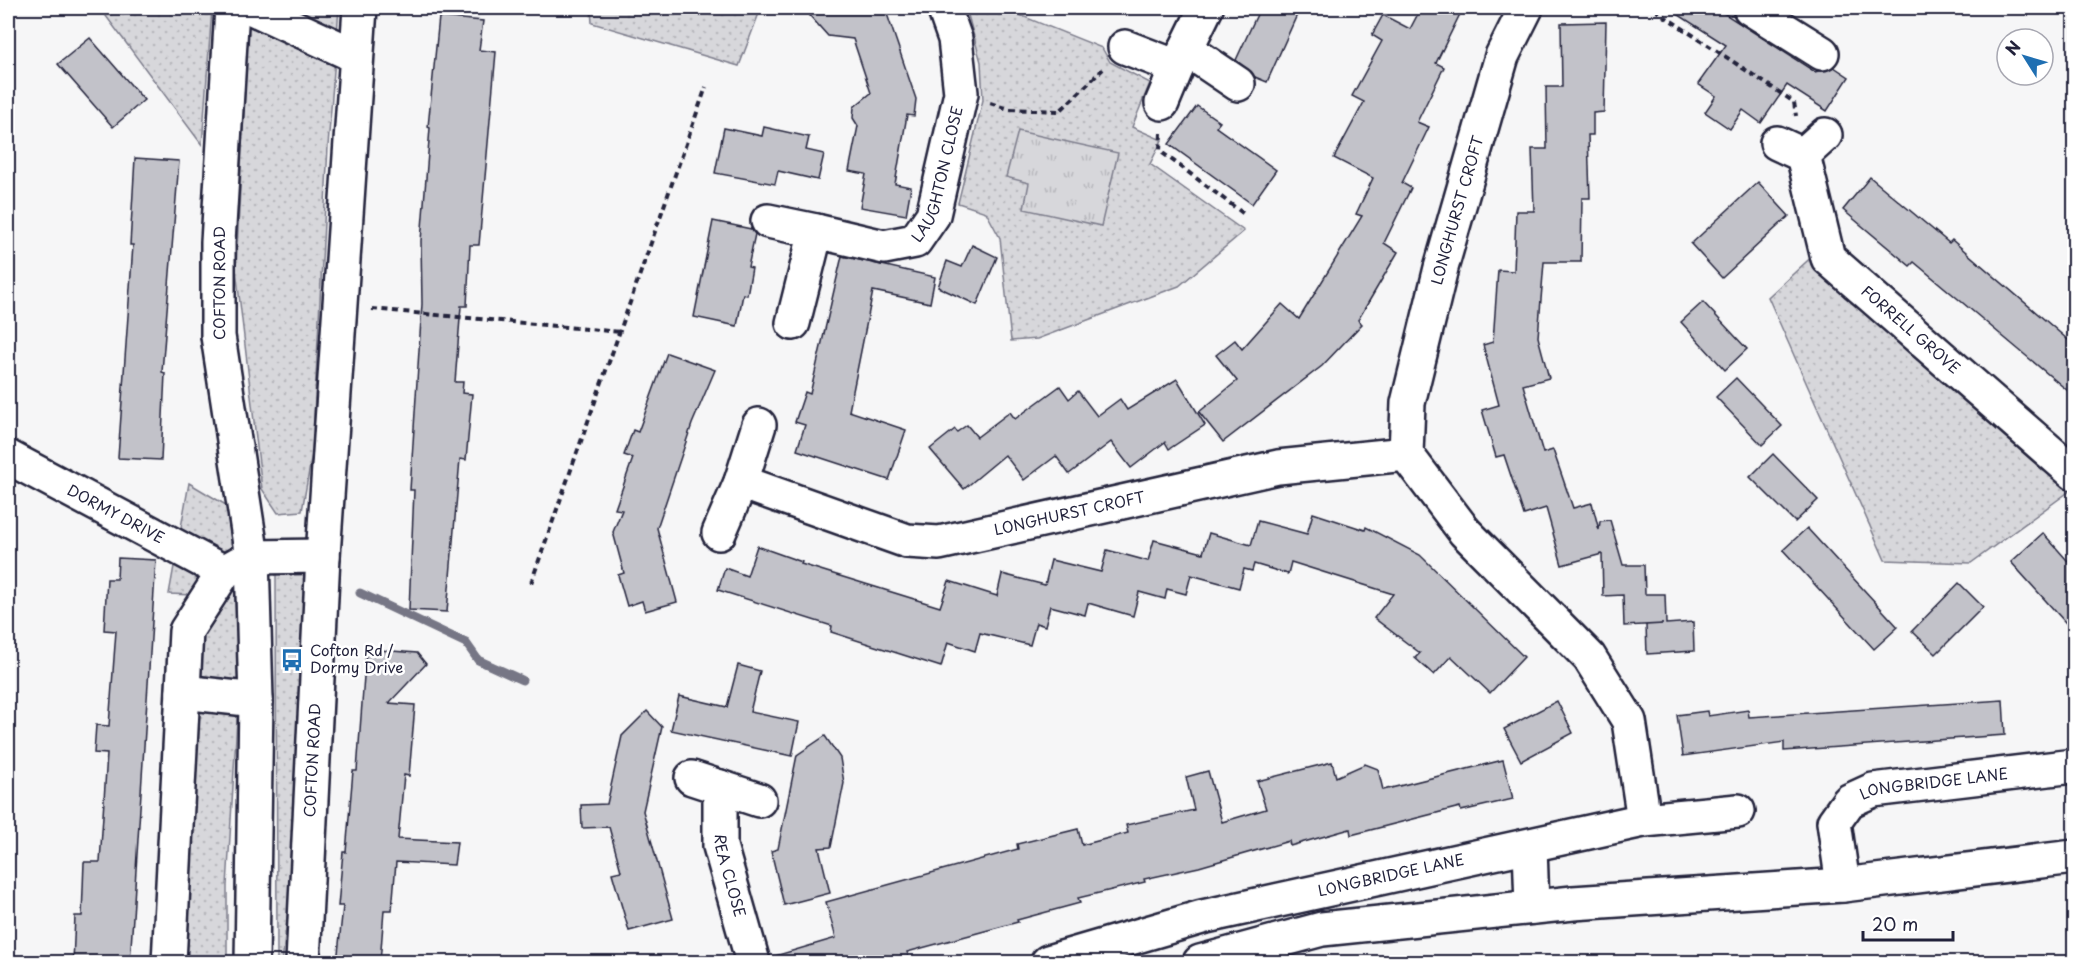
<svg xmlns="http://www.w3.org/2000/svg" width="2082" height="970" font-family="'Playpen Sans',sans-serif">
<style>
.grass{fill:url(#grass-dots);stroke:#7c7c8b;stroke-width:1.5}
.park{fill:url(#park-tufts);stroke:#7c7c8b;stroke-width:1.5}
.lines{fill:none;stroke-linecap:round;stroke-linejoin:round}
.stream{stroke:#767685;stroke-width:9}
.building{fill:#c2c2c9;stroke:#22223b;stroke-width:1.5}
.minor-casing{stroke:#22223b;stroke-width:38}
.major-casing{stroke:#22223b;stroke-width:38}
.path{stroke:#22223b;stroke-width:4;stroke-dasharray:6 4.5;stroke-linecap:butt}
.minor{stroke:#fff;stroke-width:33}
.major{stroke:#fff;stroke-width:33}
.labels{text-anchor:middle;stroke-width:5;stroke-linejoin:round;paint-order:stroke}
.street-label{font-size:15px;fill:#22223b;stroke:#fff}
.poi-label{font-size:15px;fill:#22223b;stroke:#fff;text-anchor:start}
</style>
<defs>
<pattern id="grass-dots" width="8" height="8" patternUnits="userSpaceOnUse" patternTransform="scale(1.5)"><rect width="8" height="8" fill="#d7d7db"/><path d="M2 2h.1M6 6h.1" fill="none" stroke="#b8b8bd" stroke-width="1.8" stroke-linecap="round"/></pattern>
<pattern id="park-tufts" width="24" height="20" patternUnits="userSpaceOnUse" patternTransform="scale(1.5)"><rect width="24" height="20" fill="#d7d7db"/><path d="M3 7l-1-3M5 7V3M7 7l1-3M15 17l-1-3M17 17v-4M19 17l1-3" fill="none" stroke="#b8b8bd"/></pattern>
</defs>
<rect width="100%" height="100%" fill="#f6f6f7"/>
<filter id="ink" filterUnits="userSpaceOnUse"><feTurbulence type="fractalNoise" baseFrequency=".0167" numOctaves="2"/><feDisplacementMap in="SourceGraphic" scale="12" xChannelSelector="R" yChannelSelector="G"/><feConvolveMatrix kernelMatrix="1 2 1 2 8 2 1 2 1" color-interpolation-filters="sRGB"/></filter>
<g filter="url(#ink)">
<g class="grass">
<polygon points="100,8 212,8 202,145"/>
<polygon points="249,8 339,8 328,146 312,454 302,511 278,513 262,489 236,269"/>
<polygon points="591,8 761,8 739,66 592,23"/>
<polygon points="966,8 1002,8 1102,48 1110,62 1150,83 1132,127 1162,140 1150,164 1244,231 1179,286 1037,339 1011,341 1000,238 986,212 958,203 983,100 981,62"/>
<polygon points="1818,251 2074,488 1971,563 1885,560 1768,297"/>
<polygon points="189,483 231,508 239,686 227,886 227,962 179,962 193,595 169,594"/>
<polygon points="288,565 310,572 294,860 282,962 277,962 276,575"/>
</g>
<polygon class="park" points="1018,131 1118,153 1101,226 1024,209 1029,183 1006,177"/>
<g class="lines">
<polyline class="stream" points="360,593 466,643 478,660 522,680"/>
</g>
<g class="building">
<polygon points="803,8 885,8 916,99 914,116 907,115 895,184 911,187 906,215 860,207 866,174 849,171 858,126 853,118 854,107 871,93 853,39 828,36"/>
<polygon points="1260,8 1300,8 1267,82 1255,77 1236,60"/>
<polygon points="1421,8 1463,8 1436,63 1444,67 1417,122 1429,127 1402,183 1411,188 1384,243 1398,252 1358,320 1362,324 1322,366 1223,442 1199,412 1237,381 1216,355 1235,340 1242,349 1282,304 1299,319 1362,216 1356,214 1373,178 1334,158 1364,102 1352,96 1382,41 1372,35 1383,15 1410,29"/>
<polygon points="1668,8 1716,8 1815,72 1834,67 1849,77 1827,111 1787,85 1761,123 1743,110 1730,129 1705,112 1716,96 1698,84 1726,45"/>
<polygon points="439,17 483,21 479,50 496,52 479,245 470,245 467,306 461,306 455,382 463,382 462,393 472,394 466,460 460,459 447,612 409,610 414,490 410,490 422,304 421,241 430,128 428,127"/>
<polygon points="1606,22 1604,112 1593,113 1593,135 1588,135 1590,198 1582,198 1581,262 1544,262 1538,337 1549,378 1523,385 1543,453 1553,450 1573,508 1592,503 1599,530 1600,521 1610,520 1623,565 1644,565 1645,594 1665,594 1666,624 1693,622 1694,651 1647,654 1646,625 1663,624 1624,626 1623,595 1603,596 1602,554 1562,565 1546,508 1524,515 1504,455 1496,457 1482,410 1499,405 1483,345 1493,342 1498,270 1514,271 1516,211 1534,211 1532,149 1547,149 1546,87 1562,87 1561,23"/>
<polygon points="90,38 144,100 113,127 58,64"/>
<polygon points="1197,106 1220,122 1216,127 1276,170 1252,204 1169,144"/>
<polygon points="764,127 809,137 806,150 824,154 818,180 778,171 775,184 715,173 724,128 762,136"/>
<polygon points="135,158 179,161 162,372 165,373 161,460 118,458 133,245 130,245"/>
<polygon points="1870,177 1949,243 1952,240 2074,345 2074,396 1914,262 1910,266 1843,210"/>
<polygon points="1758,182 1789,216 1722,278 1691,244"/>
<polygon points="713,221 751,229 755,234 748,267 752,268 747,295 743,294 737,326 694,317"/>
<polygon points="972,245 997,257 977,305 938,287 947,261 962,267"/>
<polygon points="842,256 935,277 930,303 873,291 849,411 906,430 889,480 797,450 805,425 795,422 805,392 810,394"/>
<polygon points="1703,302 1747,349 1725,370 1681,322"/>
<polygon points="667,353 715,370 692,424 657,528 677,602 645,611 642,601 627,606 618,575 624,573 613,532 622,510 615,509 633,458 624,455 633,430 638,432"/>
<polygon points="1736,378 1782,426 1762,445 1716,397"/>
<polygon points="1177,379 1205,425 1169,449 1165,442 1131,468 1111,442 1069,474 1056,456 1024,480 1005,455 964,489 930,449 955,429 957,432 967,425 977,437 1010,412 1015,419 1060,386 1069,399 1078,391 1097,416 1120,399 1127,410"/>
<polygon points="1773,454 1818,500 1795,522 1750,477"/>
<polygon points="1313,513 1365,530 1366,527 1420,555 1524,657 1490,693 1451,656 1434,675 1415,658 1420,653 1374,618 1393,594 1291,562 1288,574 1254,564 1252,571 1244,569 1239,588 1191,575 1186,594 1167,589 1165,599 1139,592 1133,616 1088,603 1085,615 1050,606 1045,626 1036,623 1030,645 980,633 975,651 948,642 941,667 831,632 832,626 718,590 725,568 747,576 757,546 802,562 801,564 940,607 949,581 997,596 1002,574 1045,585 1051,560 1101,572 1107,550 1148,561 1154,540 1203,553 1209,533 1251,545 1258,521 1307,534"/>
<polygon points="1807,528 1898,627 1874,649 1783,550"/>
<polygon points="2043,533 2074,568 2074,632 2011,562"/>
<polygon points="118,558 156,560 130,963 73,963 75,916 82,916 84,862 100,862 107,754 94,753 96,725 109,726 116,631 104,630 107,579 117,579"/>
<polygon points="1959,583 1983,607 1936,654 1912,631"/>
<polygon points="366,649 417,653 426,664 389,703 415,705 409,776 404,775 398,839 457,842 454,865 396,862 392,910 384,910 380,963 337,963 343,906 338,906 343,852 346,852 353,771 357,771"/>
<polygon points="738,665 760,671 750,712 799,722 792,756 671,730 679,696 727,707"/>
<polygon points="2003,700 2005,735 1784,751 1784,742 1683,756 1677,715 1707,711 1708,716 1748,710 1749,717"/>
<polygon points="1557,701 1573,733 1521,761 1504,729"/>
<polygon points="647,711 662,727 643,811 673,919 629,931 612,873 621,871 609,827 582,828 581,805 607,804 622,736"/>
<polygon points="825,736 840,758 844,783 831,847 819,848 830,893 784,905 771,851 778,849 797,755"/>
<polygon points="1503,760 1513,799 1461,811 1460,807 1351,835 1350,829 1290,846 1289,841 1199,867 1144,879 1145,882 1078,898 1080,903 1017,920 1018,922 907,952 909,958 894,963 776,963 775,956 836,938 826,902 1018,849 1017,844 1078,829 1082,845 1128,833 1126,825 1194,810 1186,777 1208,771 1222,822 1266,809 1257,781 1332,762 1336,777 1365,764 1378,769 1383,790"/>
</g>
<g class="lines">
<g class="minor-casing">
<g id="minor">
<polyline points="232,8 218,242 218,336 252,557 256,700 252,962"/>
<polyline points="252,8 356,56"/>
<polyline points="1750,8 1822,53"/>
<polyline points="1125,47 1177,67 1206,8"/>
<polyline points="1186,49 1238,84"/>
<polyline points="1162,103 1177,67"/>
<path id="s1" d="M1777,143l26,12 25,103 246,215"/>
<polyline points="1803,155 1825,135"/>
<polyline points="768,221 816,231"/>
<path id="s2" d="M793,323l23,-92 68,16 31,-6 18,-26 28,-122 -6,-54 -11,-31"/>
<path id="s3" d="M1406,454l2,-51 33,-135 61,-212 24,-48"/>
<path id="s4" d="M8,457l216,115"/>
<path id="s5" d="M741,482l166,59 32,2 339,-76 128,-13 59,78 124,125 40,64 15,99"/>
<polyline points="719,533 741,482 759,425"/>
<polyline points="183,692 256,700"/>
<polyline points="692,778 759,800"/>
<path id="s6" d="M720,787v59l33,116"/>
<polyline points="1530,846 1532,907"/>
<path id="s7" d="M1843,885l-9,-63 15,-21 24,-11 201,-24"/>
<polyline points="169,962 186,631 224,572 240,563 252,557 323,556"/>
<path id="s8" d="M303,962l20,-406 37,-548"/>
<path id="s9" d="M1048,962l154,-45 442,-97 94,-9"/>
</g>
</g>
<g class="major-casing">
<polyline id="major" points="1200,962 1322,929 1573,903 1843,885 2074,857"/>
</g>
<g class="path">
<polyline points="1660,8 1658,12 1794,102 1796,116"/>
<polyline points="990,103 1008,109 1060,111 1103,69"/>
<polyline points="1161,133 1160,151 1244,214"/>
<polyline points="8,252 8,253"/>
<polyline points="8,294 10,298 8,325"/>
<polyline points="372,309 620,332"/>
<polyline points="531,583 706,87"/>
</g>
<use href="#minor" class="minor"/>
<use href="#major" class="major"/>
</g>
</g>
<defs>
<g id="bus-bare" transform="scale(1.8)"><path d="M-5-6H5V4H4V6H2V4H-2V6H-4V4H-5ZM-3.5-4V0h7V-4ZM-3.5 1.2v1.5H-2V1.2ZM2 1.2v1.5H3.5V1.2Z" fill="#1f6fb2" stroke="#fff" stroke-width="2.5" paint-order="stroke"/></g>
</defs>
<g fill-rule="evenodd">
<use href="#bus-bare" x="292" y="660"/>
</g>
<g class="labels">
<g class="street-label">
<text dy="5" stroke="none"><textPath href="#s2" startOffset="268">LAUGHTON CLOSE</textPath></text>
<text dy="5" stroke="none"><textPath href="#s3" startOffset="250">LONGHURST CROFT</textPath></text>
<text transform="translate(220 283) rotate(-90)" y="5">COFTON ROAD</text>
<text dy="5" stroke="none"><textPath href="#s1" startOffset="244">FORRELL GROVE</textPath></text>
<text dy="5" stroke="none"><textPath href="#s4" startOffset="122">DORMY DRIVE</textPath></text>
<text dy="5" stroke="none"><textPath href="#s5" startOffset="342">LONGHURST CROFT</textPath></text>
<text dy="5" stroke="none"><textPath href="#s8" startOffset="202">COFTON ROAD</textPath></text>
<text dy="5" stroke="none"><textPath href="#s7" startOffset="177">LONGBRIDGE LANE</textPath></text>
<text dy="5" stroke="none"><textPath href="#s6" startOffset="90">REA CLOSE</textPath></text>
<text dy="5" stroke="none"><textPath href="#s9" startOffset="354">LONGBRIDGE LANE</textPath></text>
</g>
<g class="poi-label">
<text x="310" y="656">Cofton Rd /<tspan x="310" dy="17">Dormy Drive</tspan></text>
</g>
</g>
<rect width="2082" height="970" fill="none" stroke="#fff" stroke-width="30"/>
<rect x="15" y="15" width="2052" height="940" fill="none" stroke="#22223b" stroke-width="2" filter="url(#ink)"/>
<g transform="translate(2025 57) rotate(307)"><circle r="28" fill="#ffffff" stroke="#a7a7b1" stroke-width="1.5"/>
<path d="M0-4.5L10 22L0 15L-10 22Z" fill="#1f6fb2"/>
<text y="-9" font-size="16" font-weight="bold" text-anchor="middle" fill="#22223b">N</text>
</g>
<path d="M1863 931v9h90v-9" fill="none" stroke="#22223b" stroke-width="3"/>
<text x="1872" y="931" font-size="18" fill="#22223b" stroke="#ffffff" stroke-width="4.5" paint-order="stroke">20 m</text>
</svg>
